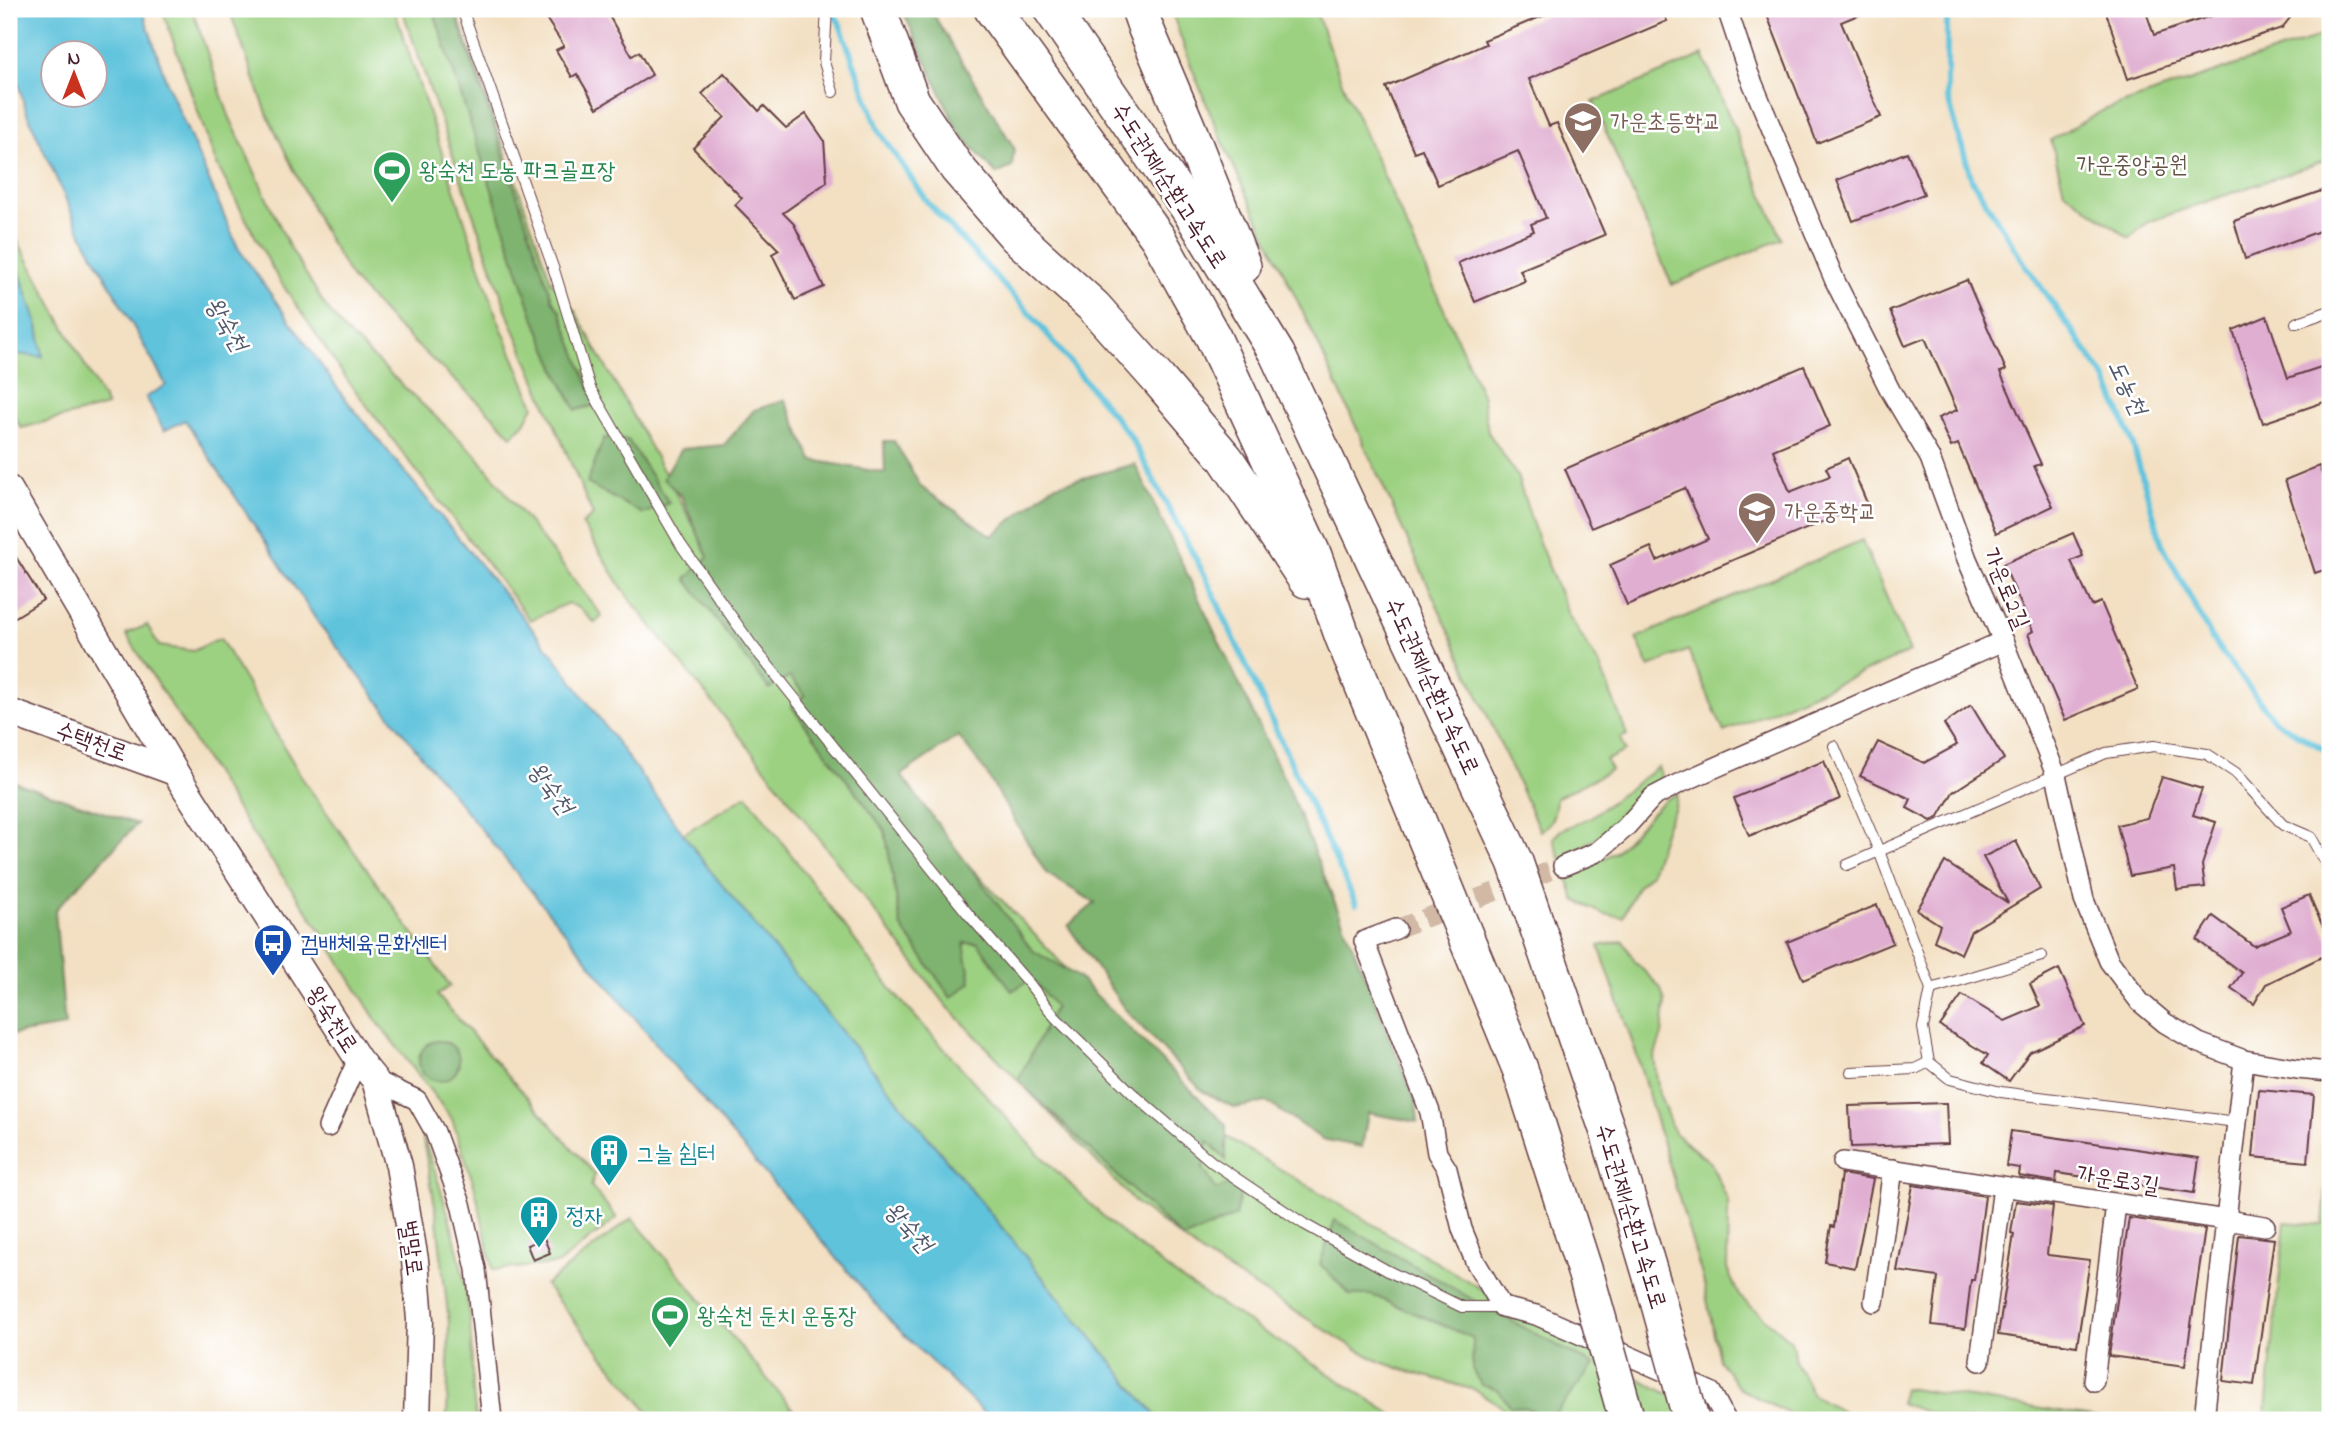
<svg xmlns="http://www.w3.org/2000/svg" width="2339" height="1429" font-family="'Indie Flower','Poor Story',sans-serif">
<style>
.green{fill:#9dd182;stroke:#747856;stroke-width:2}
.forest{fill:#7eb370;stroke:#64694e;stroke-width:2}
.water{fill:#5fc3dc;stroke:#547184;stroke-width:2;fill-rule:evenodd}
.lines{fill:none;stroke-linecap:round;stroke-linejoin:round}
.stream{stroke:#5fc3dc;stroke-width:6}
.building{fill:#e0aed1}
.street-tunnel{stroke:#d1b9a5;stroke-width:19;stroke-dasharray:19 10;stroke-linecap:butt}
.lane-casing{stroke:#633c42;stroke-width:12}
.street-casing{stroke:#633c42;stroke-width:22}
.secondary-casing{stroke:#633c42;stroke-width:29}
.highway-casing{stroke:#633c42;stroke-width:38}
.lane{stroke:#fff;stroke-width:10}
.street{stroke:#fff;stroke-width:19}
.secondary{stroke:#fff;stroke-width:26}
.highway{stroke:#fff;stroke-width:35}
.highway-bridge-casing{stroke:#633c42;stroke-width:38;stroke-linecap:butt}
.highway-bridge{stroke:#fff;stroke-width:35}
.labels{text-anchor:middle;stroke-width:5;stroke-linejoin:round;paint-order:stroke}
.education-label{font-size:23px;fill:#785e54;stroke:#fff;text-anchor:start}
.park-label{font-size:23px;fill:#635445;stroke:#fff}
.leisure-label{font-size:23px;fill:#27864d;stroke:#fff;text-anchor:start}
.street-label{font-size:23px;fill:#4a1f2b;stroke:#fff}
.transit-label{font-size:23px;fill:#164399;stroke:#fff;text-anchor:start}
.culture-label{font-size:23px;fill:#0d838f;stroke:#fff;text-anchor:start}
.water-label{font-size:24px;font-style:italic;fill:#515869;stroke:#fff}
</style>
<rect width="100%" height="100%" fill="#fff"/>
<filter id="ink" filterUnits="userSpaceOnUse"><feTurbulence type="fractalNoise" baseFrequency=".0143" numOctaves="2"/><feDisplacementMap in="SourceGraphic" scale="14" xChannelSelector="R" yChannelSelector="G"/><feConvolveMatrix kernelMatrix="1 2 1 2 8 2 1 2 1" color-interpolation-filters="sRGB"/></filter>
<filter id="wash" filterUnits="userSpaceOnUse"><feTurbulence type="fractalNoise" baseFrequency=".00686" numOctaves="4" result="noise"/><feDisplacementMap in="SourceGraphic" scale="28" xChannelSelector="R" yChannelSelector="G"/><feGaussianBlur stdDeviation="1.57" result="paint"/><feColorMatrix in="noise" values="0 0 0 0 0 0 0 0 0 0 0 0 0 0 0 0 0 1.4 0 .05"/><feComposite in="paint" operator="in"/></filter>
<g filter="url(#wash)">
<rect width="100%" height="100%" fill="#f3e0c3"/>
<g class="green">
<polygon points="162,9 192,9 229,116 288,244 324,304 344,330 477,456 602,616 595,623 579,608 568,603 530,620 345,377 276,275 216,163"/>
<polygon points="229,9 394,9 496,315 534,406 525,423 512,436 490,413 395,325 352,279 322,228 268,116"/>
<polygon points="402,9 455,9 551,281 575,311 726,584 795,683 1053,954 1188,1114 1560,1336 1716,1420 1516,1420 1498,1404 1475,1390 1404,1370 1379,1361 1355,1348 1205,1256 1136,1203 947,1006 765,768 626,594 582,524 593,515 510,320"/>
<path d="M1171,9h144l28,76 139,309 6,38 29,44 21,64 31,76 31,50 27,69 -7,3 5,13 -19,9 5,10 -55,28c-1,15 -3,25 -16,33 -74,-162 -147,-325 -222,-487 -52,-110 -109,-219 -147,-335z"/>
<polygon points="2330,33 2330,159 2148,222 2129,238 2064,191 2051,140 2104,110"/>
<polygon points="1703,55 1782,239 1672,285 1593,102"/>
<polygon points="9,225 107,406 21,428 9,405"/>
<polygon points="1862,540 1910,652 1724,732 1688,650 1649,667 1636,638"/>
<polygon points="147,625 159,646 193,651 220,638 304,781 450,986 437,995 595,1174 591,1186 617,1218 558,1264 493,1270 475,1188 452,1119 376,1020 315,922 252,833 126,634"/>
<polygon points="1658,767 1664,784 1619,824 1570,854 1578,871 1616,852 1662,802 1678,793 1675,808 1666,826 1651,873 1637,887 1623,917 1603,914 1575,900 1553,838 1561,830 1591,817"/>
<polygon points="747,795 894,993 1039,1154 1112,1225 1178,1277 1401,1420 1159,1420 708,868 683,834"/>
<polygon points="1623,941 1635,962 1660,987 1665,1002 1662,1035 1654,1057 1659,1093 1674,1133 1711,1163 1728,1201 1727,1269 1739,1296 1791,1341 1796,1362 1813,1395 1846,1414 1870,1420 1801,1420 1740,1389 1719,1360 1703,1279 1636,1053 1599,946"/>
<path d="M422,1134c21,59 39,116 47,178 5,36 0,74 8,108h-30l2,-97 -13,-112z"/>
<polygon points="2330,1134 2330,1420 2265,1420 2285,1222 2323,1225"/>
<polygon points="632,1218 796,1413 787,1420 655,1420 545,1285"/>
<polygon points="1904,1388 2113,1420 1943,1420 1939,1416 1900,1403"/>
</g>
<g class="forest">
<polygon points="433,9 454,9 553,301 560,311 596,405 576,410 559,377 532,313"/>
<polygon points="902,9 930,9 1014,148 1012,167 996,174 958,131"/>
<polygon points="785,400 812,460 885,473 884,441 894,441 921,487 992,536 1053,486 1135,464 1287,785 1416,1102 1418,1122 1368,1113 1362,1147 1322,1139 1267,1102 1235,1108 1202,1091 1124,1008 1068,926 1095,903 1046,873 985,771 958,736 901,775 1032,950 1078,977 1226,1125 1226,1160 1208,1141 1203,1168 1216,1190 1233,1182 1241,1191 1235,1216 1183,1239 1018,1080 1055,1007 1032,978 1012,991 978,943 964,943 971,982 951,998 901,926 885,831 791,706 805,695 790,677 769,689 686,579 708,557 682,497 663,478 681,449 724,445 754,410"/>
<polygon points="604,438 628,440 669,503 643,514 587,483"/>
<polygon points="9,780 137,824 55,910 65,1026 9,1035"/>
<circle cx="439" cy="1061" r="20"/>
<polygon points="1335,1220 1491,1310 1594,1365 1550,1420 1527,1408 1510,1406 1498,1390 1481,1385 1472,1369 1473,1338 1372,1295 1350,1295 1320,1264"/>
</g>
<g class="water">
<path d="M9,9h133l25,74 71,165 105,148 209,257 156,215 451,552h-168l-100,-98 -217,-256 -252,-309 -103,-133 -134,-204 -21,11 -18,-34 20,-12 -86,-154 -54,-120 -17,-62zM52,52h42v42h-42z"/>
<polygon points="9,242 38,326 43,357 17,354 9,342"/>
</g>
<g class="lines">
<g class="stream">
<polyline points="830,9 839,22 879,131 928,203 1034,318 1130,436 1206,578 1356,904"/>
<polyline points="1947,9 1947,96 1972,180 2028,269 2106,379 2131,438 2162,544 2214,642 2274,720 2330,753"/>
</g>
</g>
<g id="blocks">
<g class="building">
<polygon points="540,9 605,9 632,56 639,52 652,75 597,108 577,74 572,77 556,50 564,46"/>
<polygon points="1560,9 1662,9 1667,21 1529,79 1549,126 1557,123 1605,235 1520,270 1525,281 1475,302 1458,263 1534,231 1531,224 1546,218 1518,151 1438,185 1422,149 1414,152 1386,87 1486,44 1484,40"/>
<polygon points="1782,9 1873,9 1841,22 1881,117 1817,143 1767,15"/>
<polygon points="2105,9 2145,9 2154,35 2232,9 2297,9 2282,28 2128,79"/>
<polygon points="724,73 759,111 764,106 786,128 806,114 824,140 827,182 783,213 794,224 824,287 795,300 772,254 779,250 735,205 742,198 693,148 725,117 702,94"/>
<polygon points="1907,152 1924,194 1853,221 1837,180"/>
<polygon points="2330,188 2330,227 2245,259 2234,221"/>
<polygon points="1967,280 2006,370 2000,372 2041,464 2034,466 2053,506 1996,533 1958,444 1951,447 1938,418 1957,410 1925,338 1905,346 1890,311"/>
<polygon points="2267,316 2288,378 2330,364 2330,400 2263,423 2233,330"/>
<polygon points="1804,366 1830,426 1773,450 1790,492 1830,476 1826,468 1848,458 1867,503 1627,605 1610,565 1651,547 1657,561 1708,539 1685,488 1591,528 1565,469"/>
<polygon points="2319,466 2330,498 2330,568 2315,573 2285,480"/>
<polygon points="2073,533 2083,556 2071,561 2092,606 2101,602 2138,689 2065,720 2028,634 2033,631 2003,564"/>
<polygon points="9,546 43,600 9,621"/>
<polygon points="1971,705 2004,759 1953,792 1938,818 1931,821 1907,808 1911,799 1860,776 1878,742 1924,763 1957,745 1944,724"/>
<polygon points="1824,761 1840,799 1749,836 1734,798"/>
<polygon points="2162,777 2202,789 2193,815 2216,822 2202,865 2205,887 2177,890 2174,868 2130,876 2117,825 2147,818"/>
<polygon points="2016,841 2040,889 1971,931 1961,954 1934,941 1940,925 1917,910 1945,862 2008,903 1983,857"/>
<polygon points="2309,895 2330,943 2330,953 2266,984 2254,1004 2231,988 2242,973 2197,940 2213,916 2254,946 2291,931 2281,907"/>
<polygon points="1877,905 1893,943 1803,980 1787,942"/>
<polygon points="2059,969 2085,1026 2030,1052 2009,1081 1983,1063 1988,1055 1940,1026 1962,995 2005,1021 2040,1006 2030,984"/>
<polygon points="2259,1090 2314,1095 2308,1162 2253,1157"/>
<polygon points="1946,1103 1948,1144 1851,1147 1849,1106"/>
<polygon points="2011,1131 2199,1158 2194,1193 2057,1173 2056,1182 2019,1176 2020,1168 2006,1166"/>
<polygon points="1841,1174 1873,1179 1855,1268 1825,1262 1831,1226 1834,1227"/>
<polygon points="1913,1185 1985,1196 1974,1280 1971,1280 1965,1329 1932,1325 1938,1277 1897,1271"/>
<polygon points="2016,1201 2053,1206 2047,1254 2048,1255 2090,1260 2077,1346 1998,1335 2014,1234 2011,1233"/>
<polygon points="2129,1218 2205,1229 2185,1366 2109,1356"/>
<polygon points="2239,1235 2274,1239 2254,1385 2223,1381"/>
<polygon points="544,1238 550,1253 533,1260 527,1245"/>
</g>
</g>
</g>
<g filter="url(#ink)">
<use href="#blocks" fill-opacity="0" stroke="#633c42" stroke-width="2"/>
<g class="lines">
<polyline class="street-tunnel" points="1396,929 1563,866"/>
<g class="lane-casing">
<g id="lane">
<polyline points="462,9 555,273 590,388 681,545 751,644 969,915 1031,986 1055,1017 1132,1093 1212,1162 1304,1224 1388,1271 1462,1307 1501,1307"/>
<polyline points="827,9 824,62 833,92"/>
<polyline points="2296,323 2330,311"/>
<polyline points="1834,746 1879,851 1931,989 1923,1028 1929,1062 1950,1079 2001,1092 2236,1122"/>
<polyline points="1847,865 2106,753 2154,746 2207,754 2236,773 2283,825 2311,837 2330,872"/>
<polyline points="1931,989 2042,956"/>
<polyline points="1851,1072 1915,1069 1929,1062"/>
</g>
</g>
<g class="street-casing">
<g id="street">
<polyline points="1727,9 1748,72 1835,281 1890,390 1930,458 1967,559 2003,641 2056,775 2084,900 2109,961 2140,1002 2165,1023 2199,1043 2244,1060 2297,1069 2330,1072"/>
<polyline points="1563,866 1597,852 1625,828 1653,797 1678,784 2003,641"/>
<polyline points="1396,929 1364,941 1430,1112 1437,1153 1447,1169 1462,1229 1475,1261 1502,1307 1536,1315 1711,1392 1726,1420"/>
<polyline points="375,1080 417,1100 435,1132 461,1204 476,1269 492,1420"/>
<polyline points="328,1127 358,1059"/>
<polyline points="1843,1162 2226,1220 2244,1060"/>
<polyline points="1874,1302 1893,1169"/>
<polyline points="1980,1361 2003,1187"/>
<polyline points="2094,1381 2116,1204"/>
<polyline points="2205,1410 2226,1220 2265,1226"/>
</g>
</g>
<g class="secondary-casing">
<g id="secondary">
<polyline points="9,489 175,772 358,1059 375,1080 399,1166 415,1260 420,1320 417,1420"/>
<polyline points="9,712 175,772"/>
</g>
</g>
<g class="highway-casing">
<g id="highway">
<polyline points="878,9 912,101 957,168 1016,236 1094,307 1158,379 1226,459 1306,580"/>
<polyline points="992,9 1158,238 1213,337 1314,556 1342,635 1520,1069 1587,1278"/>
<polyline points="1051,9 1190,211 1277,354 1515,862 1608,1132 1655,1290"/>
<polyline points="1139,9 1146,29 1188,128 1243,266"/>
</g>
</g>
<use href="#lane" class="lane"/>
<use href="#street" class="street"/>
<use href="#secondary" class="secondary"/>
<use href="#highway" class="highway"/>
<g class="highway-bridge-casing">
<g id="highway-bridge">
<polyline points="1587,1278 1627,1420"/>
<polyline points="1655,1290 1691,1420"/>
</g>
</g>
<use href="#highway-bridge" class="highway-bridge"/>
</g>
</g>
<defs>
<g id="school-pin" transform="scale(2.0125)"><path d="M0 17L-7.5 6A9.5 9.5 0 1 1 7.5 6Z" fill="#8d6e63" stroke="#fff"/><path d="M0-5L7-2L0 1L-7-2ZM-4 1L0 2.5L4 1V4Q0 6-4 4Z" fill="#fff"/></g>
<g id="stadium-pin" transform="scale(2.0125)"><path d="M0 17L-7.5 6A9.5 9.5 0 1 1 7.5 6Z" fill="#2e9e5b" stroke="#fff"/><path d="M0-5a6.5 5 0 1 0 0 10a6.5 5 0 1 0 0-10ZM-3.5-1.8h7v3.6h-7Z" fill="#fff"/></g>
<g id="bus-pin" transform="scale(2.0125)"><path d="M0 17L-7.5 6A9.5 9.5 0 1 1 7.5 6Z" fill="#1a4fb4" stroke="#fff"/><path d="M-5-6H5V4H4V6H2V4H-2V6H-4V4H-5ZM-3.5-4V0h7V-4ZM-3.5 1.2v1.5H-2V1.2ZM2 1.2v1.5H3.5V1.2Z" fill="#fff"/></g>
<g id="building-pin" transform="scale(2.0125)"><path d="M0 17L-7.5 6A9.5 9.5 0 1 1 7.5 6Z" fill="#0f9aa8" stroke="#fff"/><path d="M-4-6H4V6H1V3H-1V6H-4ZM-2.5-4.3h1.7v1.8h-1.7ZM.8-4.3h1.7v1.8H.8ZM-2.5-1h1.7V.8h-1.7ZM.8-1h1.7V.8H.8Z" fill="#fff"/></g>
</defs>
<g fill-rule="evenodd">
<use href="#school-pin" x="1583" y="121"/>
<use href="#stadium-pin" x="392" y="170"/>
<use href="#school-pin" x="1757" y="511"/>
<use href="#bus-pin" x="273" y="943"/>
<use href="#building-pin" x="609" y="1153"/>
<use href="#building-pin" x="539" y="1215"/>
<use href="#stadium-pin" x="670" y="1315"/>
</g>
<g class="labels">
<g class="education-label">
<text x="1610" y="129">가운초등학교</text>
<text x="1784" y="519">가운중학교</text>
</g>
<g class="park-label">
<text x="2132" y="172">가운중앙공원</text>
</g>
<g class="leisure-label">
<text x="419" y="178">왕숙천 도농 파크골프장</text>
<text x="697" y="1323">왕숙천 둔치 운동장</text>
</g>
<g class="street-label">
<text transform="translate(1170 185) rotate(57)" y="8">수도권제1순환고속도로</text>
<text transform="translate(2007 588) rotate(67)" y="8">가운로2길</text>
<text transform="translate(1433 686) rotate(65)" y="8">수도권제1순환고속도로</text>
<text transform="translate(92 741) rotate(20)" y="8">수택천로</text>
<text transform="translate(333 1019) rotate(57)" y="8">왕숙천로</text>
<text transform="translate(2118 1179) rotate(9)" y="8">가운로3길</text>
<text transform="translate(1632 1216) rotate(73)" y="8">수도권제1순환고속도로</text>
<text transform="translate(412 1248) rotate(82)" y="8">벌말로</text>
</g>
<g class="transit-label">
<text x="300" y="951">검배체육문화센터</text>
</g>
<g class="culture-label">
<text x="636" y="1161">그늘 쉼터</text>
<text x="566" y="1223">정자</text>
</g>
<g class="water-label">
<text transform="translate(227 324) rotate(59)" y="8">왕숙천</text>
<text transform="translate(2128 387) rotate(64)" y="8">도농천</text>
<text transform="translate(551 788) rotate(53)" y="8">왕숙천</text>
<text transform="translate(909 1227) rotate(48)" y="8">왕숙천</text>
</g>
</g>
<rect width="2339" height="1429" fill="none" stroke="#fff" stroke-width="35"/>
<g transform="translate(74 74)"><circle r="33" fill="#ffffff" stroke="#b7a5aa" stroke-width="2"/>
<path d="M0-5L12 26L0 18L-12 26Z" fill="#c8321e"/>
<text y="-10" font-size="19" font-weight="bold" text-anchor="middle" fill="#4a1f2b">N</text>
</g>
</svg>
